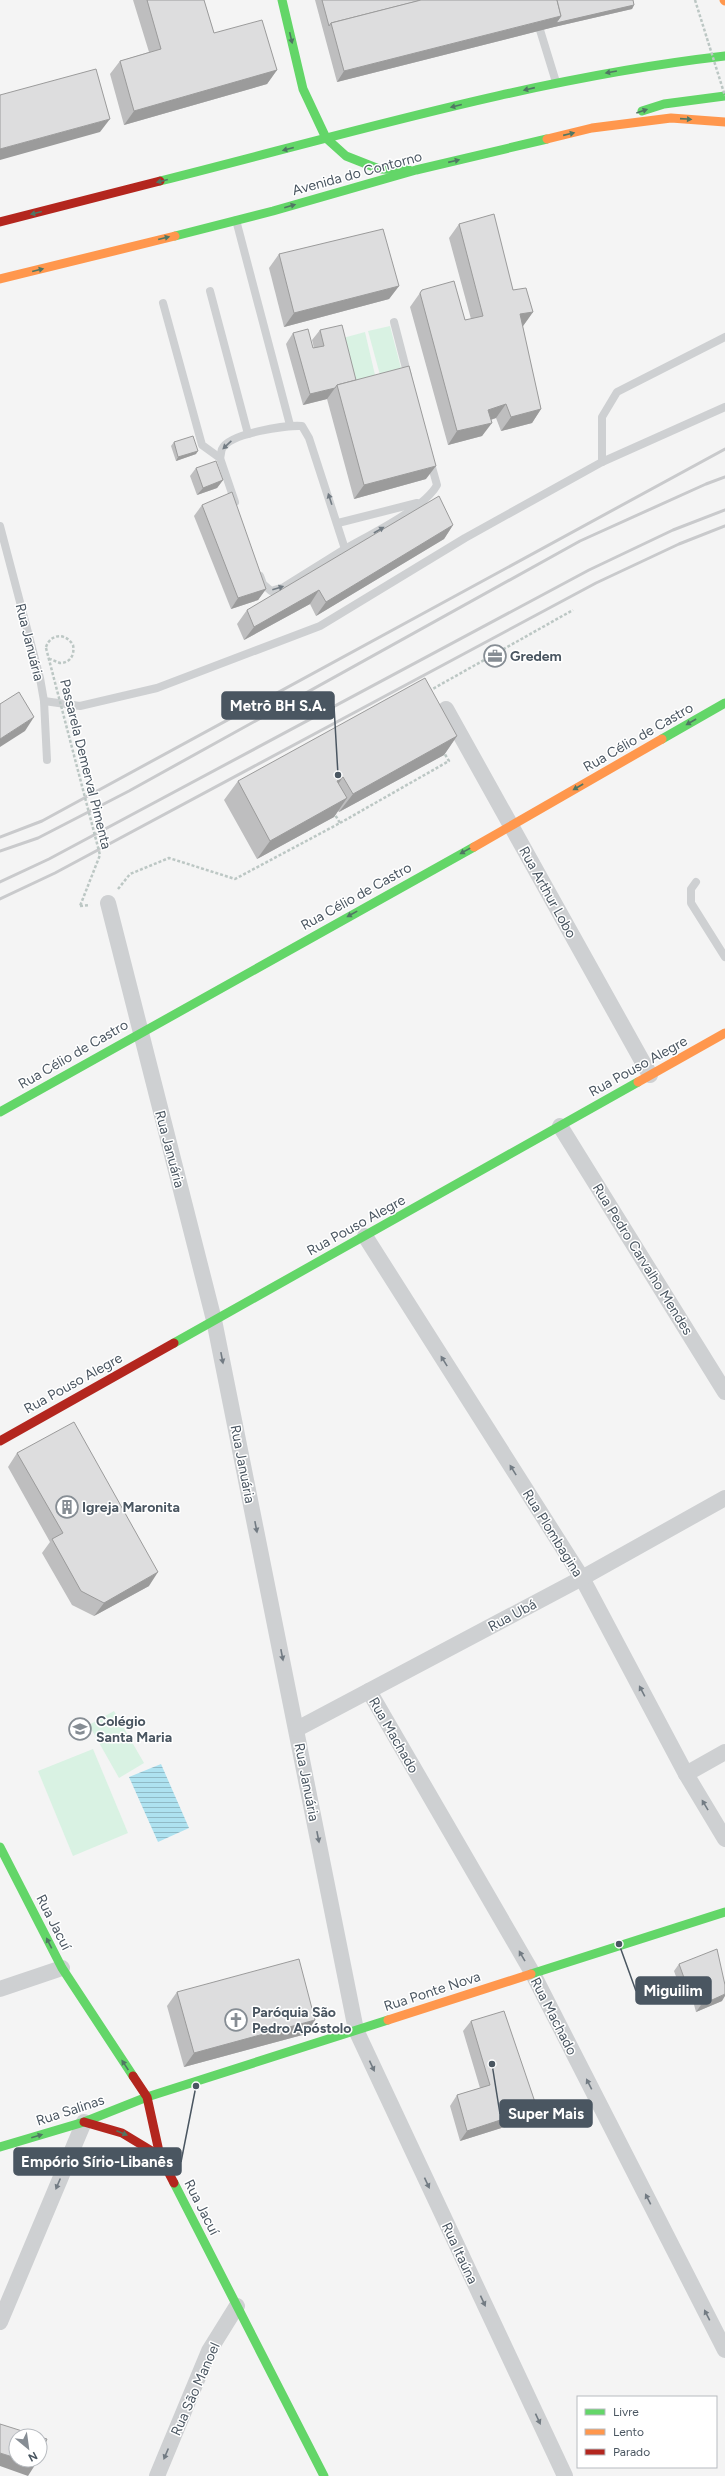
<svg xmlns="http://www.w3.org/2000/svg" width="725" height="2476" font-family="Figtree,sans-serif">
<style>
.garden{fill:#d9f2e3}
.water{fill:url(#water-rules)}
.lines{fill:none;stroke-linecap:round;stroke-linejoin:round}
.path{stroke:#bcc7c4;stroke-width:2.5;stroke-dasharray:3 2;stroke-linecap:butt}
.lane{stroke:#ced0d2;stroke-width:8}
.street{stroke:#ced0d2;stroke-width:16}
.fast{stroke:#63d668;stroke-width:9}
.slow{stroke:#ff974d;stroke-width:9}
.jam{stroke:#b3261e;stroke-width:9}
.rail{stroke:#c9cacc;stroke-width:3}
.path-bridge{stroke:#bcc7c4;stroke-width:2.5;stroke-dasharray:3 2;stroke-linecap:butt}
.wall{fill:#bebebf}
.shaded-wall{fill:#9b9b9b}
.building{fill:#ddddde;stroke:#9b9b9b}
.oneway{fill:#507663}
.oneway2{fill:#727b83}
.labels{text-anchor:middle;stroke-width:3;stroke-linejoin:round;paint-order:stroke}
.street-label{font-size:14px;fill:#4a5661;stroke:#fff}
.poi-label{font-size:14px;font-weight:bold;fill:#4a5661;stroke:#fff;text-anchor:start}
.leader{fill:none;stroke:#4a5661;stroke-width:1.5}
.callout-dot{fill:#4a5661;stroke:#fff;stroke-width:1.5}
.callout{fill:#4a5661;stroke:#4a5661;stroke-width:1.5}
.callout-label{font-size:15px;text-anchor:middle;font-weight:bold;fill:#fff}
</style>
<defs>
<pattern id="water-rules" width="6" height="5" patternUnits="userSpaceOnUse"><rect width="6" height="5" fill="#aee2f0"/><path d="M0 2.5h6" fill="none" stroke="#90bac6"/></pattern>
</defs>
<rect width="100%" height="100%" fill="#f4f4f4"/>
<g class="garden">
<polygon points="390,326 401,368 380,375 368,331"/>
<polygon points="365,332 375,375 354,381 343,338"/>
<polygon points="114,1711 144,1763 119,1778 89,1725"/>
<polygon points="93,1749 128,1833 73,1856 38,1771"/>
</g>
<polygon class="water" points="161,1764 189,1828 158,1842 129,1777"/>
<g class="lines">
<g class="path">
<path d="M46,647c5,-14 20,-14 27,-2 2,10 -3,18 -13,18l-10,-4"/>
<polyline points="429,691 573,610"/>
<polyline points="340,823 449,761 443,751"/>
<polyline points="118,889 130,874 169,858 235,879 340,823 334,813"/>
<polyline points="80,906 90,905"/>
</g>
<g class="lane">
<polyline points="540,30 556,82"/>
<polyline points="236,220 290,425"/>
<polyline points="210,291 248,434"/>
<polyline points="163,303 202,445 220,458 235,502"/>
<polyline points="394,322 408,376"/>
<path d="M220,458c1,-2 1,-7 2,-9 7,-16 65,-24 80,-23l7,12 36,111 -61,38 -13,4 -8,-7 -3,-8"/>
<polyline points="602,462 602,417 617,392 725,337"/>
<polyline points="338,523 417,503"/>
<polyline points="0,526 40,678 44,701 47,760"/>
<path d="M345,549c24,-14 80,-41 92,-64l-7,-25"/>
<polyline points="44,701 80,706 157,688 320,626 465,538 602,462 725,407"/>
<polyline points="696,882 691,889 691,903 725,957"/>
</g>
<g class="street">
<polyline points="446,709 650,1075"/>
<polyline points="108,903 214,1320 356,2030 565,2476"/>
<polyline points="560,1126 725,1392"/>
<polyline points="365,1236 582,1578 686,1774 725,1839"/>
<polyline points="369,1691 533,1974 725,2350"/>
<polyline points="297,1729 582,1578 725,1498"/>
<polyline points="686,1774 725,1752"/>
<polyline points="0,1989 62,1968"/>
<polyline points="0,2322 84,2122"/>
<polyline points="157,2476 209,2351 237,2306"/>
</g>
<g class="fast">
<polyline points="282,0 303,89 326,138 346,156 379,169 409,170"/>
<polyline points="642,111 664,104 725,96"/>
<path d="M160,181c187,-47 373,-103 565,-125"/>
<polyline points="175,236 273,211 416,170 547,139"/>
<polyline points="662,739 725,703"/>
<polyline points="0,1112 474,847"/>
<polyline points="174,1343 638,1082"/>
<polyline points="0,1847 62,1968 133,2076"/>
<polyline points="531,1974 725,1912"/>
<polyline points="0,2147 84,2122 147,2097 388,2020"/>
<polyline points="174,2183 324,2476"/>
</g>
<g class="slow">
<polyline points="724,0 725,1"/>
<polyline points="547,139 592,128 671,118 725,122"/>
<polyline points="0,279 175,236"/>
<polyline points="474,847 662,739"/>
<polyline points="638,1082 725,1033"/>
<polyline points="388,2020 531,1974"/>
</g>
<g class="jam">
<polyline points="0,222 160,181"/>
<polyline points="0,1441 174,1343"/>
<polyline points="133,2076 147,2097 160,2156 174,2183"/>
<polyline points="84,2122 122,2133 160,2156"/>
</g>
<g class="rail">
<polyline points="0,837 42,821 725,449"/>
<polyline points="0,851 38,838 129,791 580,541 706,484 725,477"/>
<polyline points="0,882 49,859 589,570 673,530 725,510"/>
<polyline points="0,899 55,873 596,583 679,544 725,526"/>
</g>
<g class="path-bridge">
<polyline points="695,0 725,96"/>
<polyline points="46,648 100,855 80,906"/>
</g>
</g>
<g class="wall">
<polygon points="133,0 204,0 214,33 277,70 267,84 124,125 110,74 120,61 149,52"/>
<polygon points="315,0 633,0 634,5 632,9 554,27 337,82"/>
<polygon points="459,224 513,290 533,312 523,326 522,326 541,409 532,423 501,431 496,418 491,420 482,436 448,445 410,307 422,290 465,320 471,319 449,238"/>
<polygon points="279,254 399,286 389,299 284,327 269,268"/>
<polygon points="320,330 356,380 426,479 354,499 327,399 303,405 286,344 293,333 313,348 314,348 312,340"/>
<polygon points="174,442 196,454 176,461 171,446"/>
<polygon points="196,468 223,480 217,488 197,495 190,476"/>
<polygon points="202,505 266,589 258,600 231,609 194,516"/>
<polygon points="453,525 444,539 316,616 310,604 244,640 237,624 247,610"/>
<polygon points="457,736 444,755 339,812 338,811 334,817 257,859 224,800 238,781"/>
<polygon points="17,1453 149,1586 94,1616 72,1605 42,1553 50,1542 8,1467"/>
<polygon points="679,1964 722,2001 696,2012 690,1990 682,1993 674,1971"/>
<polygon points="177,1992 306,2034 184,2067 167,2006"/>
<polygon points="471,2021 530,2119 460,2141 450,2106 457,2095 480,2088 463,2031"/>
</g>
<g class="shaded-wall">
<polygon points="634,5 632,9 554,27 337,82 344,71 561,16"/>
<polygon points="277,70 267,84 124,125 134,111"/>
<polygon points="110,119 100,132 0,160 0,149"/>
<polygon points="399,286 389,299 284,327 294,313"/>
<polygon points="533,312 523,326 510,328 520,314"/>
<polygon points="335,388 327,399 303,405 310,394"/>
<polygon points="506,404 496,418 479,423 488,410"/>
<polygon points="541,409 532,423 501,431 511,417"/>
<polygon points="492,423 482,436 448,445 457,431"/>
<polygon points="198,451 196,454 176,461 178,457"/>
<polygon points="436,466 426,479 354,499 364,485"/>
<polygon points="223,480 217,488 197,495 203,488"/>
<polygon points="453,525 444,539 316,616 326,602"/>
<polygon points="266,589 258,600 231,609 238,598"/>
<polygon points="319,590 310,604 244,640 254,627"/>
<polygon points="34,717 25,731 0,747 0,739"/>
<polygon points="457,736 444,755 339,812 353,794"/>
<polygon points="343,777 330,796 337,781"/>
<polygon points="347,798 334,817 257,859 270,841"/>
<polygon points="158,1572 149,1586 94,1616 104,1603"/>
<polygon points="695,1983 690,1990 682,1993 687,1986"/>
<polygon points="725,1994 725,1996 722,2001 696,2012 701,2005"/>
<polygon points="315,2020 306,2034 184,2067 194,2053"/>
<polygon points="537,2108 530,2119 460,2141 467,2131"/>
<polygon points="0,2453 16,2458 16,2460 21,2460 35,2465 28,2476 0,2466"/>
</g>
<g class="building">
<polygon points="147,0 204,0 214,33 262,20 277,70 134,111 120,61 161,49"/>
<polygon points="322,0 418,0 418,1 331,23 329,26"/>
<polygon points="421,0 557,0 561,16 344,71 331,23"/>
<polygon points="557,0 633,0 634,5 556,23 561,16"/>
<polygon points="96,69 110,119 0,149 0,95"/>
<polygon points="494,214 513,290 526,288 533,312 520,314 541,409 511,417 506,404 488,410 492,423 457,431 420,293 422,290 454,281 465,320 483,316 459,224"/>
<polygon points="383,229 399,286 294,313 279,254"/>
<polygon points="342,325 356,380 337,385 335,388 310,394 293,333 308,329 313,348 324,346 320,330"/>
<polygon points="409,366 436,466 364,485 337,385"/>
<polygon points="193,436 198,451 178,457 174,442"/>
<polygon points="216,461 223,480 203,488 196,468"/>
<polygon points="232,492 266,589 238,598 202,505"/>
<polygon points="439,496 453,525 326,602 319,590 254,627 247,610"/>
<polygon points="425,678 457,736 353,794 343,777 337,781 347,798 270,841 238,781"/>
<polygon points="19,692 34,717 0,739 0,704"/>
<polygon points="74,1422 158,1572 104,1603 81,1591 52,1539 63,1533 17,1453"/>
<polygon points="717,1949 725,1985 725,1994 701,2005 695,1983 687,1986 679,1964"/>
<polygon points="299,1959 315,2020 194,2053 177,1992"/>
<polygon points="504,2011 537,2108 467,2131 457,2095 490,2085 471,2021"/>
<polygon points="0,2424 38,2436 16,2436 16,2458 0,2453"/>
<polygon points="40,2437 47,2439 40,2455"/>
<polygon points="21,2460 38,2460 35,2465"/>
</g>
<defs><path id="oneway-solid" d="M-6-.8H1V-3.2L6.5 0L1 3.2V.8H-6Z"/></defs>
<g class="oneway">
<use href="#oneway-solid" transform="translate(291 38) rotate(77)"/>
<use href="#oneway-solid" transform="translate(611 72) rotate(170)"/>
<use href="#oneway-solid" transform="translate(529 89) rotate(167)"/>
<use href="#oneway-solid" transform="translate(456 106) rotate(166)"/>
<use href="#oneway-solid" transform="translate(642 111) rotate(-19)"/>
<use href="#oneway-solid" transform="translate(686 119) rotate(4)"/>
<use href="#oneway-solid" transform="translate(569 134) rotate(-13)"/>
<use href="#oneway-solid" transform="translate(288 149) rotate(165)"/>
<use href="#oneway-solid" transform="translate(454 161) rotate(-13)"/>
<use href="#oneway-solid" transform="translate(162 181) rotate(166)"/>
<use href="#oneway-solid" transform="translate(290 206) rotate(-16)"/>
<use href="#oneway-solid" transform="translate(36 213) rotate(166)"/>
<use href="#oneway-solid" transform="translate(164 238) rotate(-14)"/>
<use href="#oneway-solid" transform="translate(38 270) rotate(-14)"/>
<use href="#oneway-solid" transform="translate(691 722) rotate(150)"/>
<use href="#oneway-solid" transform="translate(578 787) rotate(150)"/>
<use href="#oneway-solid" transform="translate(465 851) rotate(151)"/>
<use href="#oneway-solid" transform="translate(352 914) rotate(151)"/>
<use href="#oneway-solid" transform="translate(49 1943) rotate(-117)"/>
<use href="#oneway-solid" transform="translate(125 2065) rotate(-124)"/>
<use href="#oneway-solid" transform="translate(122 2133) rotate(22)"/>
<use href="#oneway-solid" transform="translate(37 2136) rotate(-16)"/>
</g>
<g class="oneway2">
<use href="#oneway-solid" transform="translate(227 445) rotate(137)"/>
<use href="#oneway-solid" transform="translate(330 499) rotate(-108)"/>
<use href="#oneway-solid" transform="translate(379 530) rotate(-30)"/>
<use href="#oneway-solid" transform="translate(278 588) rotate(-18)"/>
<use href="#oneway-solid" transform="translate(222 1358) rotate(79)"/>
<use href="#oneway-solid" transform="translate(444 1361) rotate(-122)"/>
<use href="#oneway-solid" transform="translate(513 1470) rotate(-122)"/>
<use href="#oneway-solid" transform="translate(256 1527) rotate(79)"/>
<use href="#oneway-solid" transform="translate(282 1655) rotate(79)"/>
<use href="#oneway-solid" transform="translate(642 1691) rotate(-118)"/>
<use href="#oneway-solid" transform="translate(705 1805) rotate(-121)"/>
<use href="#oneway-solid" transform="translate(318 1837) rotate(79)"/>
<use href="#oneway-solid" transform="translate(522 1956) rotate(-120)"/>
<use href="#oneway-solid" transform="translate(372 2066) rotate(65)"/>
<use href="#oneway-solid" transform="translate(589 2084) rotate(-117)"/>
<use href="#oneway-solid" transform="translate(427 2183) rotate(65)"/>
<use href="#oneway-solid" transform="translate(58 2184) rotate(113)"/>
<use href="#oneway-solid" transform="translate(648 2199) rotate(-117)"/>
<use href="#oneway-solid" transform="translate(483 2301) rotate(65)"/>
<use href="#oneway-solid" transform="translate(707 2315) rotate(-117)"/>
<use href="#oneway-solid" transform="translate(538 2419) rotate(65)"/>
<use href="#oneway-solid" transform="translate(166 2454) rotate(113)"/>
</g>
<defs>
<g id="office-ring" transform="scale(1.15)"><circle r="9.5" fill="#fff" stroke="#868d94" stroke-width="1.5"/><path d="M-6-3h4V-5.5h4V-3h4V5H-6ZM-1-4.5V-3h2v-1.5ZM-6 0V1H6V0Z" fill="#868d94"/></g>
<g id="building-ring" transform="scale(1.15)"><circle r="9.5" fill="#fff" stroke="#868d94" stroke-width="1.5"/><path d="M-4-6H4V6H1V3H-1V6H-4ZM-2.5-4.3h1.7v1.8h-1.7ZM.8-4.3h1.7v1.8H.8ZM-2.5-1h1.7V.8h-1.7ZM.8-1h1.7V.8H.8Z" fill="#868d94"/></g>
<g id="school-ring" transform="scale(1.15)"><circle r="9.5" fill="#fff" stroke="#868d94" stroke-width="1.5"/><path d="M0-5L7-2L0 1L-7-2ZM-4 1L0 2.5L4 1V4Q0 6-4 4Z" fill="#868d94"/></g>
<g id="church-ring" transform="scale(1.15)"><circle r="9.5" fill="#fff" stroke="#868d94" stroke-width="1.5"/><path d="M-1.2-6h2.4v3.5h3.3v2.4h-3.3V6h-2.4V-.1h-3.3v-2.4h3.3Z" fill="#868d94"/></g>
</defs>
<g fill-rule="evenodd">
<use href="#office-ring" x="495" y="656"/>
<use href="#building-ring" x="67" y="1507"/>
<use href="#school-ring" x="80" y="1729"/>
<use href="#church-ring" x="236" y="2020"/>
</g>
<g class="labels">
<g class="street-label">
<text transform="translate(357 173) rotate(-15)" y="5">Avenida do Contorno</text>
<text transform="translate(30 642) rotate(76)" y="5">Rua Januária</text>
<text transform="translate(638 737) rotate(-30)" y="5">Rua Célio de Castro</text>
<text transform="translate(86 764) rotate(76)" y="5">Passarela Demerval Pimenta</text>
<text transform="translate(548 892) rotate(61)" y="5">Rua Arthur Lobo</text>
<text transform="translate(356 896) rotate(-29)" y="5">Rua Célio de Castro</text>
<text transform="translate(73 1054) rotate(-30)" y="5">Rua Célio de Castro</text>
<text transform="translate(638 1066) rotate(-29)" y="5">Rua Pouso Alegre</text>
<text transform="translate(170 1149) rotate(75)" y="5">Rua Januária</text>
<text transform="translate(356 1225) rotate(-29)" y="5">Rua Pouso Alegre</text>
<text transform="translate(643 1259) rotate(58)" y="5">Rua Pedro Carvalho Mendes</text>
<text transform="translate(73 1383) rotate(-29)" y="5">Rua Pouso Alegre</text>
<text transform="translate(243 1464) rotate(79)" y="5">Rua Januária</text>
<text transform="translate(553 1533) rotate(58)" y="5">Rua Plombagina</text>
<text transform="translate(512 1615) rotate(-28)" y="5">Rua Ubá</text>
<text transform="translate(394 1735) rotate(60)" y="5">Rua Machado</text>
<text transform="translate(307 1782) rotate(79)" y="5">Rua Januária</text>
<text transform="translate(54 1922) rotate(63)" y="5">Rua Jacuí</text>
<text transform="translate(432 1991) rotate(-18)" y="5">Rua Ponte Nova</text>
<text transform="translate(554 2016) rotate(63)" y="5">Rua Machado</text>
<text transform="translate(70 2110) rotate(-18)" y="5">Rua Salinas</text>
<text transform="translate(202 2207) rotate(63)" y="5">Rua Jacuí</text>
<text transform="translate(460 2253) rotate(65)" y="5">Rua Itaúna</text>
<text transform="translate(195 2389) rotate(-66)" y="5">Rua São Manoel</text>
</g>
<g class="poi-label">
<text x="510" y="661">Gredem</text>
<text x="82" y="1512">Igreja Maronita</text>
<text x="96" y="1726">Colégio<tspan x="96" dy="16">Santa Maria</tspan></text>
<text x="252" y="2017">Paróquia São<tspan x="252" dy="16">Pedro Apóstolo</tspan></text>
</g>
</g>
<path class="leader" d="M338 775L334 706M619 1944L636 1991M492 2064L500 2114M196 2086L181 2162"/>
<g class="callout-dot">
<circle cx="338" cy="775" r="4"/>
<circle cx="619" cy="1944" r="4"/>
<circle cx="492" cy="2064" r="4"/>
<circle cx="196" cy="2086" r="4"/>
</g>
<g class="callout">
<rect x="222" y="692" width="112" height="27" rx="4"/>
<rect x="636" y="1977" width="75" height="27" rx="4"/>
<rect x="500" y="2100" width="92" height="27" rx="4"/>
<rect x="14" y="2148" width="167" height="27" rx="4"/>
</g>
<g class="callout-label">
<text x="278" y="711">Metrô BH S.A.</text>
<text x="673" y="1996">Miguilim</text>
<text x="546" y="2119">Super Mais</text>
<text x="97" y="2167">Empório Sírio-Libanês</text>
</g>
<rect x="577" y="2396" width="140" height="72" fill="#ffffff" stroke="#b7bbc0"/>
<rect x="585" y="2409" width="20" height="6" fill="#63d668" stroke="#b7bbc0"/>
<text x="613" y="2416" font-size="12" fill="#4a5661">Livre</text>
<rect x="585" y="2429" width="20" height="6" fill="#ff974d" stroke="#b7bbc0"/>
<text x="613" y="2436" font-size="12" fill="#4a5661">Lento</text>
<rect x="585" y="2449" width="20" height="6" fill="#b3261e" stroke="#b7bbc0"/>
<text x="613" y="2456" font-size="12" fill="#4a5661">Parado</text>
<g transform="translate(28 2448) rotate(151)"><circle r="19" fill="#ffffff" stroke="#b7bbc0"/>
<path d="M0-3L7 15L0 10L-7 15Z" fill="#868d94"/>
<text y="-6" font-size="11" font-weight="bold" text-anchor="middle" fill="#4a5661">N</text>
</g>
</svg>
